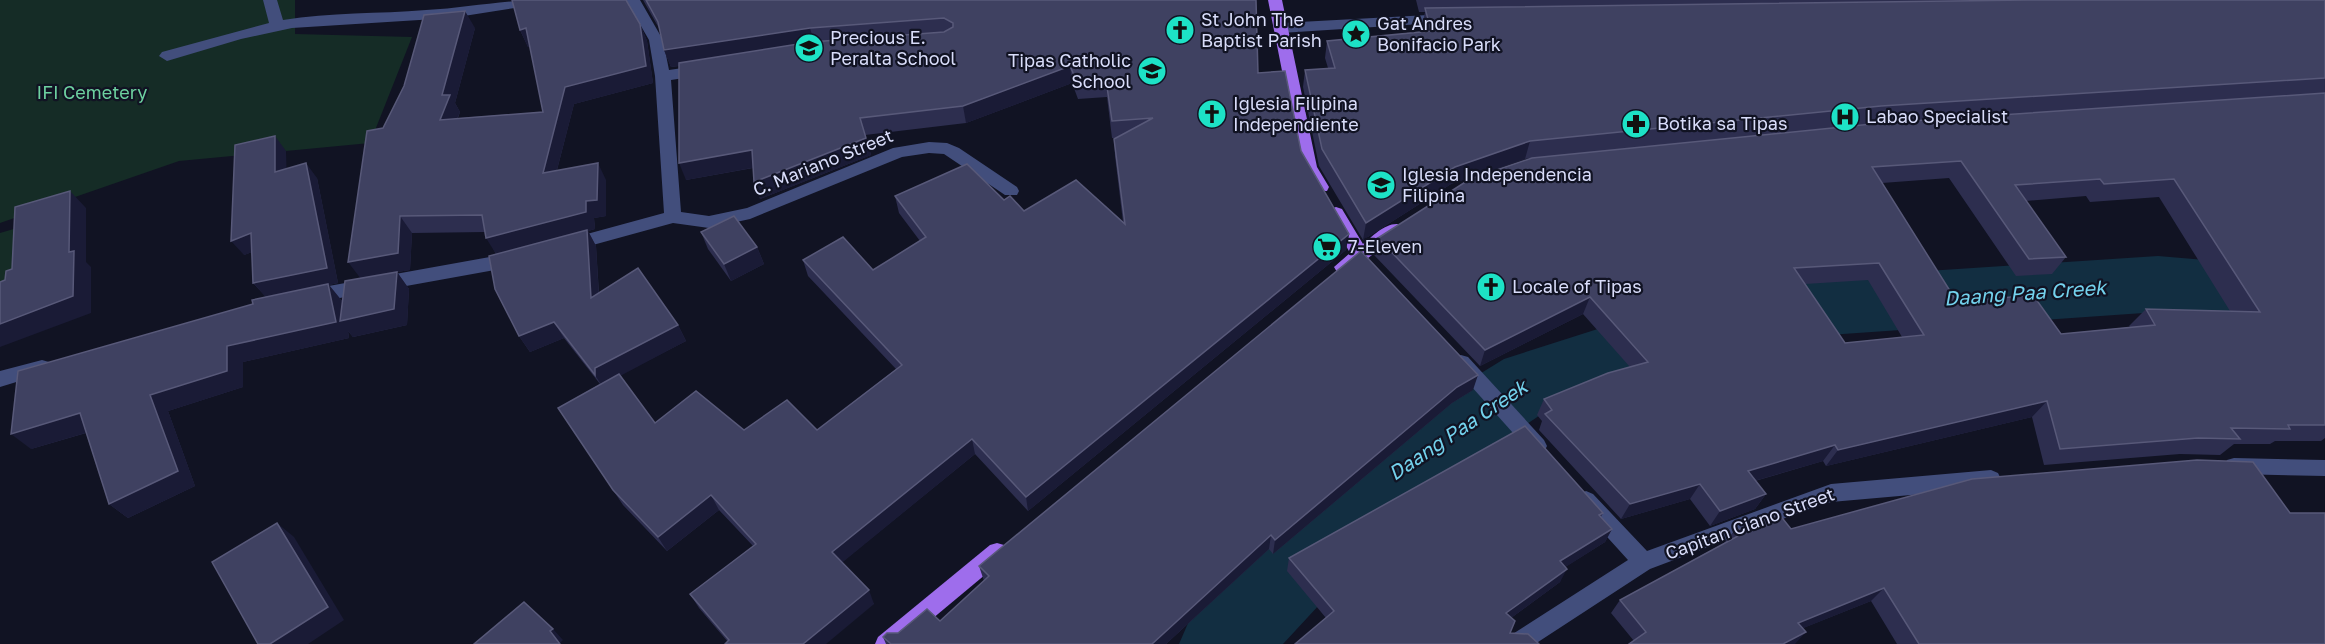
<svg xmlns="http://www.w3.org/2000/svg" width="2325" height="644" font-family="'Golos Text',sans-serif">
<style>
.green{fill:#152c26}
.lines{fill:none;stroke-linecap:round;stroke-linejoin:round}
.river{fill:#122e41;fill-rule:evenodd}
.minor{fill:#424e7c;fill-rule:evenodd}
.major{fill:#9e6dec;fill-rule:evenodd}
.wall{fill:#2d2e4f;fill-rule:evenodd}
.shaded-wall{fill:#1a1b36}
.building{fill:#3f4161;stroke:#585979;stroke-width:1.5;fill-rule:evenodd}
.labels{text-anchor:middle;stroke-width:4.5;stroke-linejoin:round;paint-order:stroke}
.poi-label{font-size:18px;fill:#d9ddfa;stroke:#111323;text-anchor:start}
.park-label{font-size:18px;fill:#6dd1a0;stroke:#111323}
.street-label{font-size:18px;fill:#d9ddfa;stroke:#111323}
.water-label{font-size:20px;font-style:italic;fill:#73d2ed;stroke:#111323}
</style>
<rect width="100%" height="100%" fill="#111323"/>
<g class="green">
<polygon points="0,0 295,0 295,34 412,37 370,143 179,161 0,223"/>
<polygon points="24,226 20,293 0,299 0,233"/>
</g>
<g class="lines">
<polygon class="river" points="2158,256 2325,270 2325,328 2158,312 1743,341 1558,403 1419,497 1283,644 1179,644 1192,614 1361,447 1504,359 1742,283"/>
<g class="minor">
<path d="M263,0h14l6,20c47,-8 96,-6 143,-10 39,-2 77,-10 115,-10l-7,5 -83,13 -159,10 -51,11 -74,22 -8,-5 3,-4 107,-29z"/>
<polygon points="626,0 640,0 663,40 669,70 703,65 711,70 703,75 671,80 681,212 709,216 747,208 893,148 929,142 947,143 959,148 1017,187 1019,191 1017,195 1005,195 944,154 929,153 902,157 750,219 709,228 673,223 571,251 565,250 562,245 565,240 664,213 655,76 649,40"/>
<polygon points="1447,14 1452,16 1454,19 1452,22 1281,33 1274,28 1281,23"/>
<polygon points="512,253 518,255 521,260 518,265 512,267 312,303 306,301 303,296 306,291 312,289"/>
<polygon points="1461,355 1468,357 1544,440 1547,446 1544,452 1537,454 1530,452 1454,367 1452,362 1454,357"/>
<polygon points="42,360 49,362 51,367 49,372 0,387 0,371"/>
<polygon points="2234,458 2325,460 2325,476 2234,474 2227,472 2224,466 2227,460"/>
<polygon points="1991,470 1998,473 2001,479 1998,485 1991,488 1831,502 1817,506 1650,569 1535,644 1505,644 1508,637 1628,560 1579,506 1576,500 1579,494 1586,491 1593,494 1647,551 1831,484"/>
</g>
<g class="major">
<polygon points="1268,0 1282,0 1317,167 1329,187 1327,191 1315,191 1301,167"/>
<path d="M1336,207l6,2 21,35c10,-8 25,-24 39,-19l2,4 -2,4 -53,39 -6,2 -6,-2 -3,-5 16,-14 -22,-40 2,-4z"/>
<polygon points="997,543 1004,545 1007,552 1004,559 902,644 875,644 878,637 990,545"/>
</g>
</g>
<g class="wall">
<polygon points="643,0 1256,0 1258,73 1301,151 1349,234 1346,250 1028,511 975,454 842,562 874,604 728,642 699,608 690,594 753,546 719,510 667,551 623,505 558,408 600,384 564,338 530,352 519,336 496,254 485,232 412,233 410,270 397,272 409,289 407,325 353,337 348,331 349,338 243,362 243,387 168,411 195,486 128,518 109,504 86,433 31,449 253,304 266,297 253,283 252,252 244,255 286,151 286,169 317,178 338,283 329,285 342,301 342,302 361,278 383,128 475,28 455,103 460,112 458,118 543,112 530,47 528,47 520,30 640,24 647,41 653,83 574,104 557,170 606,180 606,216 594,218 595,229 588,231 596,246 599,293 678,325 686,341 620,375 655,423 744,430 817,430 896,369 808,276 803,260 873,270 920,241 899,213 895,196 1004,200 1024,211 1123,222 1115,156 1114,139 1117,138 1112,138 1107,97 1078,99 1072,83 966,123 865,135 871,155 760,199 753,168 686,180 679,66 671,67 664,50 660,30"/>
<path d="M1416,0h909v438l-4,3h-46l-5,3h-36l-14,11 -40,-1 -136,11 -12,-48 -206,49 -3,-5 -68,20 11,13 -11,15 -45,17 -20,-27 -69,20 -82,-89 3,-9 -5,-6 7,-16 86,-32 -47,-53 -103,52 -106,-111 4,-17 153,-80 -6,1 -74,25 -88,56 -44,-74 -16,-79 2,-17 23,-2 -3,-10 2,-17 96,-9 -1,-6 3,-14h-6zM1949,178l67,98 36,-2 14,-17 -40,-56 60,-5 4,6 69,-5 71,114 -84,-2 -17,17 1,1 -69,7 -104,-32 -75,-119zM1868,280l34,57 -57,6 -40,-59z"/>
<polygon points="701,232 757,247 764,264 731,281 708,249"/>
<polygon points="1473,390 1452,403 1273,554 1269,549 1166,644 886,644 883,637 940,621 984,581 979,566"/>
<polygon points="1603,513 1601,517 1612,529 1605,542 1565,567 1560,582 1511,618 1510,633 1326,618 1287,571 1289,558"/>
<polygon points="1791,529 2325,644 1897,644 1871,601 1803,628 1634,641 1611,613 1620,600 1724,543 1734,531"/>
</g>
<g class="shaded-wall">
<polygon points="465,11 475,28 455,103 460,112 450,136 440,120 442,95"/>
<polygon points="640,24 647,41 653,83 574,104 552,189 543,173 565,87"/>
<polygon points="526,28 534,45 528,47 520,30"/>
<polygon points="810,28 815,45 671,67 664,50"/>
<polygon points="1070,66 1072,83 966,123 963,106"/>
<polygon points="275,136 286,151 287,187 275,172"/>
<polygon points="866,138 871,155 760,199 754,182"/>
<polygon points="1530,141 1525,159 1451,184 1363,240 1366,223 1455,167"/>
<polygon points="752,150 757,167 686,180 679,163"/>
<polygon points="306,163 317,178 338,283 329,285 342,301 346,320 361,279 348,262 400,216 412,233 410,270 397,272 409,289 407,325 353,337 348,331 349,338 243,362 243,387 168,411 195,486 128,518 109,504 150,395 227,346 266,297 253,283"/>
<polygon points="598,163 606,180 606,216 594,218 595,229 588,231 596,246 600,315 496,254 486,238 586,201"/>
<polygon points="70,191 86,208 86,262 91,267 91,313 0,347 0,324 69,252"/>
<polygon points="251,233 264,248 244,255 231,241"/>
<polygon points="1349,234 1346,250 1028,511 1026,497"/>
<polygon points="757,247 764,264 731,281 724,264"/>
<polygon points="1590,297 1583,314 1480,366 1485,350"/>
<polygon points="554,322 564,338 530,352 519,336"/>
<polygon points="678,325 686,341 605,384 605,391 595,375 595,368"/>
<polygon points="1478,375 1473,390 1452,403 1273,554 1275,540 1457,387"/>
<polygon points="2047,401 2032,417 1826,466 1838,450"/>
<polygon points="80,413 99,429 31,449 11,434"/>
<polygon points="972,439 975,454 838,566 832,552"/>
<polygon points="1835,445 1823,461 1737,486 1748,471"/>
<polygon points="1700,484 1690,499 1621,519 1630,504"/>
<polygon points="1766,494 1755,509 1710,526 1720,511"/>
<polygon points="711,495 719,510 667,551 658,537"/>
<polygon points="277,523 294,537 344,620 308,644 270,644"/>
<polygon points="1612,529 1605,542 1553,575 1560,561"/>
<polygon points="1271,535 1269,549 1166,644 1152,644"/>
<polygon points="1567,569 1560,582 1500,626 1506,613"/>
<polygon points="1884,588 1871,601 1786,635 1798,623"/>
<polygon points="869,590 874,604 826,644 803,644"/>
<polygon points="553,629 563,640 560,643 561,644 550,631"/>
<polygon points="1806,632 1795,644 1783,644"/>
</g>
<g class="building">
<polygon points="512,0 626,0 640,24 646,66 565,87 543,173 598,163 597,200 586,201 586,212 486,238 482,215 400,216 398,253 348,262 367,131 383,128 404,86 424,15 465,11 442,95 450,95 440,120 543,112 526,28 520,30"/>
<polygon points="646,0 1256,0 1258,73 1285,71 1301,151 1349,234 1026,497 972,439 832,552 869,590 803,644 725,644 729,640 690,594 756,544 711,495 658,537 613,490 558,408 619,374 655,423 696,391 744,430 787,400 817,430 902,365 803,260 843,237 873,270 926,237 895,196 967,164 1004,200 1010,196 1024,211 1076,180 1125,224 1114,139 1153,118 1112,121 1106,80 1077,82 1070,66 963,106 860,118 866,138 754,182 752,150 679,163 679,63 811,42 944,32 953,27 953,23 944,18 810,28 664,50 658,22"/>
<polygon points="2028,0 2325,0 2325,78 1881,106 1530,141 1455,167 1366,223 1322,149 1305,70 1335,68 1327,41 1431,31 1425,8"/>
<path d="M2325,93v332h-37l2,4 -59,-1 9,11 -42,-1 -138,11 -13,-48 -209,49 -3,-5 -87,26 18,23 -46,17 -20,-27 -70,20 -85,-90 7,-4 -8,-11 64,-26 40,-11 -58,-65 -105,53 -107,-112 92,-59 62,-21 350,-35zM1961,161l68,98 37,-2 -51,-72 85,-6 4,5 70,-5 86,133 -114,-3 9,16 -94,9 -28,-39 -76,7 -85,-135zM1879,263l45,72 -79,8 -51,-75z"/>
<polygon points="275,136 275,172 306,163 327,268 253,283 251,233 231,241 235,145"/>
<polygon points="70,191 69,252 74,251 73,296 0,324 0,282 5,280 6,271 12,269 15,207"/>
<polygon points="734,216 757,247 724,264 701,232"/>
<polygon points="587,230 591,298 638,268 678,325 595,368 595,375 554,322 519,336 495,289 489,256"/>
<polygon points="1361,251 1478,375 1457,387 1275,540 1271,535 1152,644 891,644 883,637 887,633 898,633 927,609 940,621 989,576 979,566"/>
<polygon points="397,272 394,309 340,321 345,281"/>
<polygon points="328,284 336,322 227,346 227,371 150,395 178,471 109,504 80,413 11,434 18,371 253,304 252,300"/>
<polygon points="1525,426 1603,513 1599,515 1612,529 1560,561 1567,569 1506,613 1515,621 1510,633 1528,634 1539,644 1295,644 1334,611 1289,558"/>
<polygon points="2197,460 2253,462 2290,513 2325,513 2325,644 1919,644 1884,588 1798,623 1806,632 1783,644 1629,644 1646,632 1620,600 1738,536 1734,531 1779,514 1791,529 1972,479"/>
<polygon points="277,523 328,607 270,644 258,644 212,562"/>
<polygon points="524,602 553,629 550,631 560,644 474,644"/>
</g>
<defs>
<g id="church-disc" transform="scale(1.5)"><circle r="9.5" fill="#1de2c6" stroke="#111323"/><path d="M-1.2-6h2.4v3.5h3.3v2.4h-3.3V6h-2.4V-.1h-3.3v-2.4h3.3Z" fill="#111"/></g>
<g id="sight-disc" transform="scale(1.5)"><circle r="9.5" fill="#1de2c6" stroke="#111323"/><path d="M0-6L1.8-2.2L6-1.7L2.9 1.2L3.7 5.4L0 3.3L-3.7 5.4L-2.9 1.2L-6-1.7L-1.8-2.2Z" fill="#111"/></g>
<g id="school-disc" transform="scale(1.5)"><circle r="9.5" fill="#1de2c6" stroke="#111323"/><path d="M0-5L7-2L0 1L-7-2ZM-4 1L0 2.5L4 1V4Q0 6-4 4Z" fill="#111"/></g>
<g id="hospital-disc" transform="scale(1.5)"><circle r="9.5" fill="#1de2c6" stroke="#111323"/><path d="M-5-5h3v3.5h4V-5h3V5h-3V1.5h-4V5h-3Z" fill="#111"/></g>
<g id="pharmacy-disc" transform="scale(1.5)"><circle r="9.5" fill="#1de2c6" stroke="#111323"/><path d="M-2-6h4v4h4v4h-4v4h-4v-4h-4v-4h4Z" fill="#111"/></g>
<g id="supermarket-disc" transform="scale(1.5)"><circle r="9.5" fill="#1de2c6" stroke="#111323"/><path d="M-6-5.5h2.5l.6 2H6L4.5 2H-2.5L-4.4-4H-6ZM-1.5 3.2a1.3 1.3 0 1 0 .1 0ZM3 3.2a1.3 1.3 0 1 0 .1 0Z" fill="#111"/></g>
</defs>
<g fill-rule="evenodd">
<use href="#church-disc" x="1180" y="30"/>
<use href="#sight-disc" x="1356" y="34"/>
<use href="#school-disc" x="809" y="48"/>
<use href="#school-disc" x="1152" y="71"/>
<use href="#church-disc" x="1212" y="114"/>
<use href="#hospital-disc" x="1845" y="117"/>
<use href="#pharmacy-disc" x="1636" y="124"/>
<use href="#school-disc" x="1381" y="185"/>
<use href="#supermarket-disc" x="1327" y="247"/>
<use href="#church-disc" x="1491" y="287"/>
</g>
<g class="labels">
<g class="poi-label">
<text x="1201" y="26">St John The<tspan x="1201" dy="21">Baptist Parish</tspan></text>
<text x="1377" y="30">Gat Andres<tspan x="1377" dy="21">Bonifacio Park</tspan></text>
<text x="830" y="44">Precious E.<tspan x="830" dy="21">Peralta School</tspan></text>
<text x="1131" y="67" text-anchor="end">Tipas Catholic<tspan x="1131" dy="21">School</tspan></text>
<text x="1233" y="110">Iglesia Filipina<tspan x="1233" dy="21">Independiente</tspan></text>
<text x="1866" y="123">Labao Specialist</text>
<text x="1657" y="130">Botika sa Tipas</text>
<text x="1402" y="181">Iglesia Independencia<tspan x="1402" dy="21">Filipina</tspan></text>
<text x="1348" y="253">7-Eleven</text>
<text x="1512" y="293">Locale of Tipas</text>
</g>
<g class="park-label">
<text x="92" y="99">IFI Cemetery</text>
</g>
<g class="street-label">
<text transform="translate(823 163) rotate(-22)" y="6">C. Mariano Street</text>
<text transform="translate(1750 524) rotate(-20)" y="6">Capitan Ciano Street</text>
</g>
<g class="water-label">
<text transform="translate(2025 293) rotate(-4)" y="7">Daang Paa Creek</text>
<text transform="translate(1458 430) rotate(-34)" y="7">Daang Paa Creek</text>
</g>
</g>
</svg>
